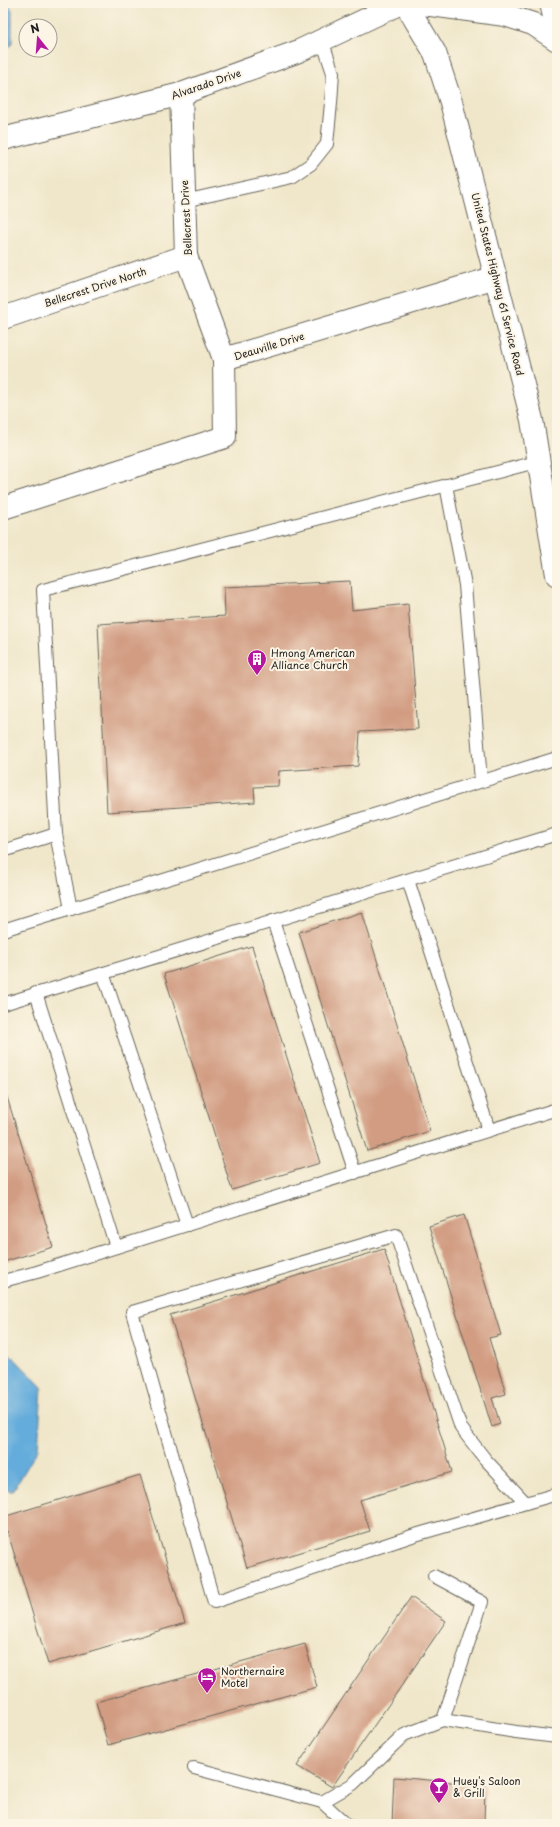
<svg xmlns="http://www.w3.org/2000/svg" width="560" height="1827" font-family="'Playpen Sans',sans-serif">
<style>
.water{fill:#63acdb;stroke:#40647c}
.building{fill:#d19c82}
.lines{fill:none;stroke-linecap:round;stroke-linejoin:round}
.service-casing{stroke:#666359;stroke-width:14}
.minor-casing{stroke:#666359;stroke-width:24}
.tertiary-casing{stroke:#666359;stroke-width:24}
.primary-casing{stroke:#666359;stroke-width:24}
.service{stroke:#fff;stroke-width:12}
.minor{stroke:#fff;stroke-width:22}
.tertiary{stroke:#fff;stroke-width:22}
.primary{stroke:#fff;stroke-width:22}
.labels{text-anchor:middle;stroke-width:4;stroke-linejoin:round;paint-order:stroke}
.street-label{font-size:10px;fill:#1c1c1c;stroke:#fcf5e5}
.poi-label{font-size:10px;fill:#1c1c1c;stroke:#fcf5e5;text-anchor:start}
</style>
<rect width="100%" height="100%" fill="#fcf5e5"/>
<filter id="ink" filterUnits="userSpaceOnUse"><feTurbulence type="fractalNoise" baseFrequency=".025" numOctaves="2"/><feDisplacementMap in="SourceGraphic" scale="8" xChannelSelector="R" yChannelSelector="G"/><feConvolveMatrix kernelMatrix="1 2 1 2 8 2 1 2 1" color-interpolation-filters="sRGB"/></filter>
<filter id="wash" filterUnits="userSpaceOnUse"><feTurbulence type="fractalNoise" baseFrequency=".012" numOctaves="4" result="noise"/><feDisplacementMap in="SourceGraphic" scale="16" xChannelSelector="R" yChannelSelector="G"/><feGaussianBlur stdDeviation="0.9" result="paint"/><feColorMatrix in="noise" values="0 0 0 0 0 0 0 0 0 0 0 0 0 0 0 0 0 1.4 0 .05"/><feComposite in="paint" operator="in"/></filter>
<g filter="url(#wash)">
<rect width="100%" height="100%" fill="#f0e7cb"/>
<g class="water">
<polygon points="3,3 8,3 12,10 12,44 3,51"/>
<polygon points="3,1352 9,1353 42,1387 38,1449 13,1491 3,1490"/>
</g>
<g id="blocks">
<g class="building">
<polygon points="350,581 352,610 408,604 418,729 360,732 358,766 279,771 278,786 254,787 255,802 107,812 98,624 225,616 224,587"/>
<polygon points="362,912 430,1131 367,1151 299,932"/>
<polygon points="252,946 320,1163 232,1190 164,974"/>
<polygon points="3,1084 53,1247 3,1262"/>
<polygon points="464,1215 501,1335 489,1338 506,1394 492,1398 500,1424 492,1427 429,1226"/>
<polygon points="384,1249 452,1472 360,1500 370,1531 247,1568 170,1315"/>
<polygon points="140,1475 185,1623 48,1664 3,1517"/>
<polygon points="411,1597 446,1621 332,1787 297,1766"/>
<polygon points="305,1644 317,1687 108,1745 96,1702"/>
<polygon points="394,1777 485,1785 484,1824 392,1824"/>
</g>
</g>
</g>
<g filter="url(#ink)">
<use href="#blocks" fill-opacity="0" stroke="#666359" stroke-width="1"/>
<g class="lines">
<g class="service-casing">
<g id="service">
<polyline points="184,201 292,177 311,164 327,144 331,103 333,73 322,40"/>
<polyline points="446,485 465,585 481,781"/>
<polyline points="56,834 71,909"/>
<polyline points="3,851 56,834 43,590 540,461"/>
<polyline points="408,880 489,1130"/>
<polyline points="273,921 355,1173"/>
<polyline points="3,930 557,758"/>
<polyline points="103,973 187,1225"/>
<polyline points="36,993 116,1247"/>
<polyline points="3,1004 557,834"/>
<polyline points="3,1281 37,1272 557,1109"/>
<polyline points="526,1503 485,1459 461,1428 396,1235 132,1312 214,1602 415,1535 557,1494"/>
<polyline points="434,1576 482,1602 443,1720"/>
<polyline points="194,1768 322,1802 346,1824"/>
<polyline points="322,1802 353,1784 404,1735 443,1720 516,1732 557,1737"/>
</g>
</g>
<g class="minor-casing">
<g id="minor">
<polyline points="3,139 181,94 299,51 401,3"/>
<polyline points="3,318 186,256"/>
<polyline points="224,359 496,277"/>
<polyline points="3,508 225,437 224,359 186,256 181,94"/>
</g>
</g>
<g class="tertiary-casing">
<g id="tertiary">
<polyline points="405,3 435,53 451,102 532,420 557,575"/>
<polyline points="416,3 505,15 533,24 557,40"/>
</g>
</g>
<g class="primary-casing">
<polyline id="primary" points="551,3 557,30"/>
</g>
<use href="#service" class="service"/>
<use href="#minor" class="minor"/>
<use href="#tertiary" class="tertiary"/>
<use href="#primary" class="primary"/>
</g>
</g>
<defs>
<g id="building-pin" transform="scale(1)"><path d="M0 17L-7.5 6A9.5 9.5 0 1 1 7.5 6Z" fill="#b5179e" stroke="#fcf5e5"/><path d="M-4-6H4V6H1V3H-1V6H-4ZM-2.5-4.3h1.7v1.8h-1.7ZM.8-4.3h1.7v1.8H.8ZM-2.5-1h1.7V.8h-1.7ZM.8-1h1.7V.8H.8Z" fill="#fff"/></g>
<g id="hotel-pin" transform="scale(1)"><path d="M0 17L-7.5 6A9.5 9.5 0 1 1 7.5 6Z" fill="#b5179e" stroke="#fcf5e5"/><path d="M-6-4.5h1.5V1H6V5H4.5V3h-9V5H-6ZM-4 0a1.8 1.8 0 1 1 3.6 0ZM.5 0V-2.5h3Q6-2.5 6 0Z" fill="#fff"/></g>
<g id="bar-pin" transform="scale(1)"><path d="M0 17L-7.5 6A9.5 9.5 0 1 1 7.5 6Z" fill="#b5179e" stroke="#fcf5e5"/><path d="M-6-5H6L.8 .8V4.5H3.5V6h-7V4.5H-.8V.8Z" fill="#fff"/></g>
</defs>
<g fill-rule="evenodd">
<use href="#building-pin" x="257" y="659"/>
<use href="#hotel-pin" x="207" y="1677"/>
<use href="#bar-pin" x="439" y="1787"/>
</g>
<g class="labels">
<g class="street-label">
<text transform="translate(206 84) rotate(-19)" y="4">Alvarado Drive</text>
<text transform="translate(186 218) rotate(-93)" y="4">Bellecrest Drive</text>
<text transform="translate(498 284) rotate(76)" y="4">United States Highway 61 Service Road</text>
<text transform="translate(95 287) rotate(-18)" y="4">Bellecrest Drive North</text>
<text transform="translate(269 346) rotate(-17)" y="4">Deauville Drive</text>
</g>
<g class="poi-label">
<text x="271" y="657">Hmong American<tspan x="271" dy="12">Alliance Church</tspan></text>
<text x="221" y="1675">Northernaire<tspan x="221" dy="12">Motel</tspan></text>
<text x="453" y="1785">Huey's Saloon<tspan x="453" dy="12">&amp; Grill</tspan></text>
</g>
</g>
<rect width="560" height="1827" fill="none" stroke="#fcf5e5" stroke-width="16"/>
<g transform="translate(38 38) rotate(343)"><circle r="19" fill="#fcf5e5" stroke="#a29e95"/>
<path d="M0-3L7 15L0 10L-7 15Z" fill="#b5179e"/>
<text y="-6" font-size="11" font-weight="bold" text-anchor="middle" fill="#1c1c1c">N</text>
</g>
</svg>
